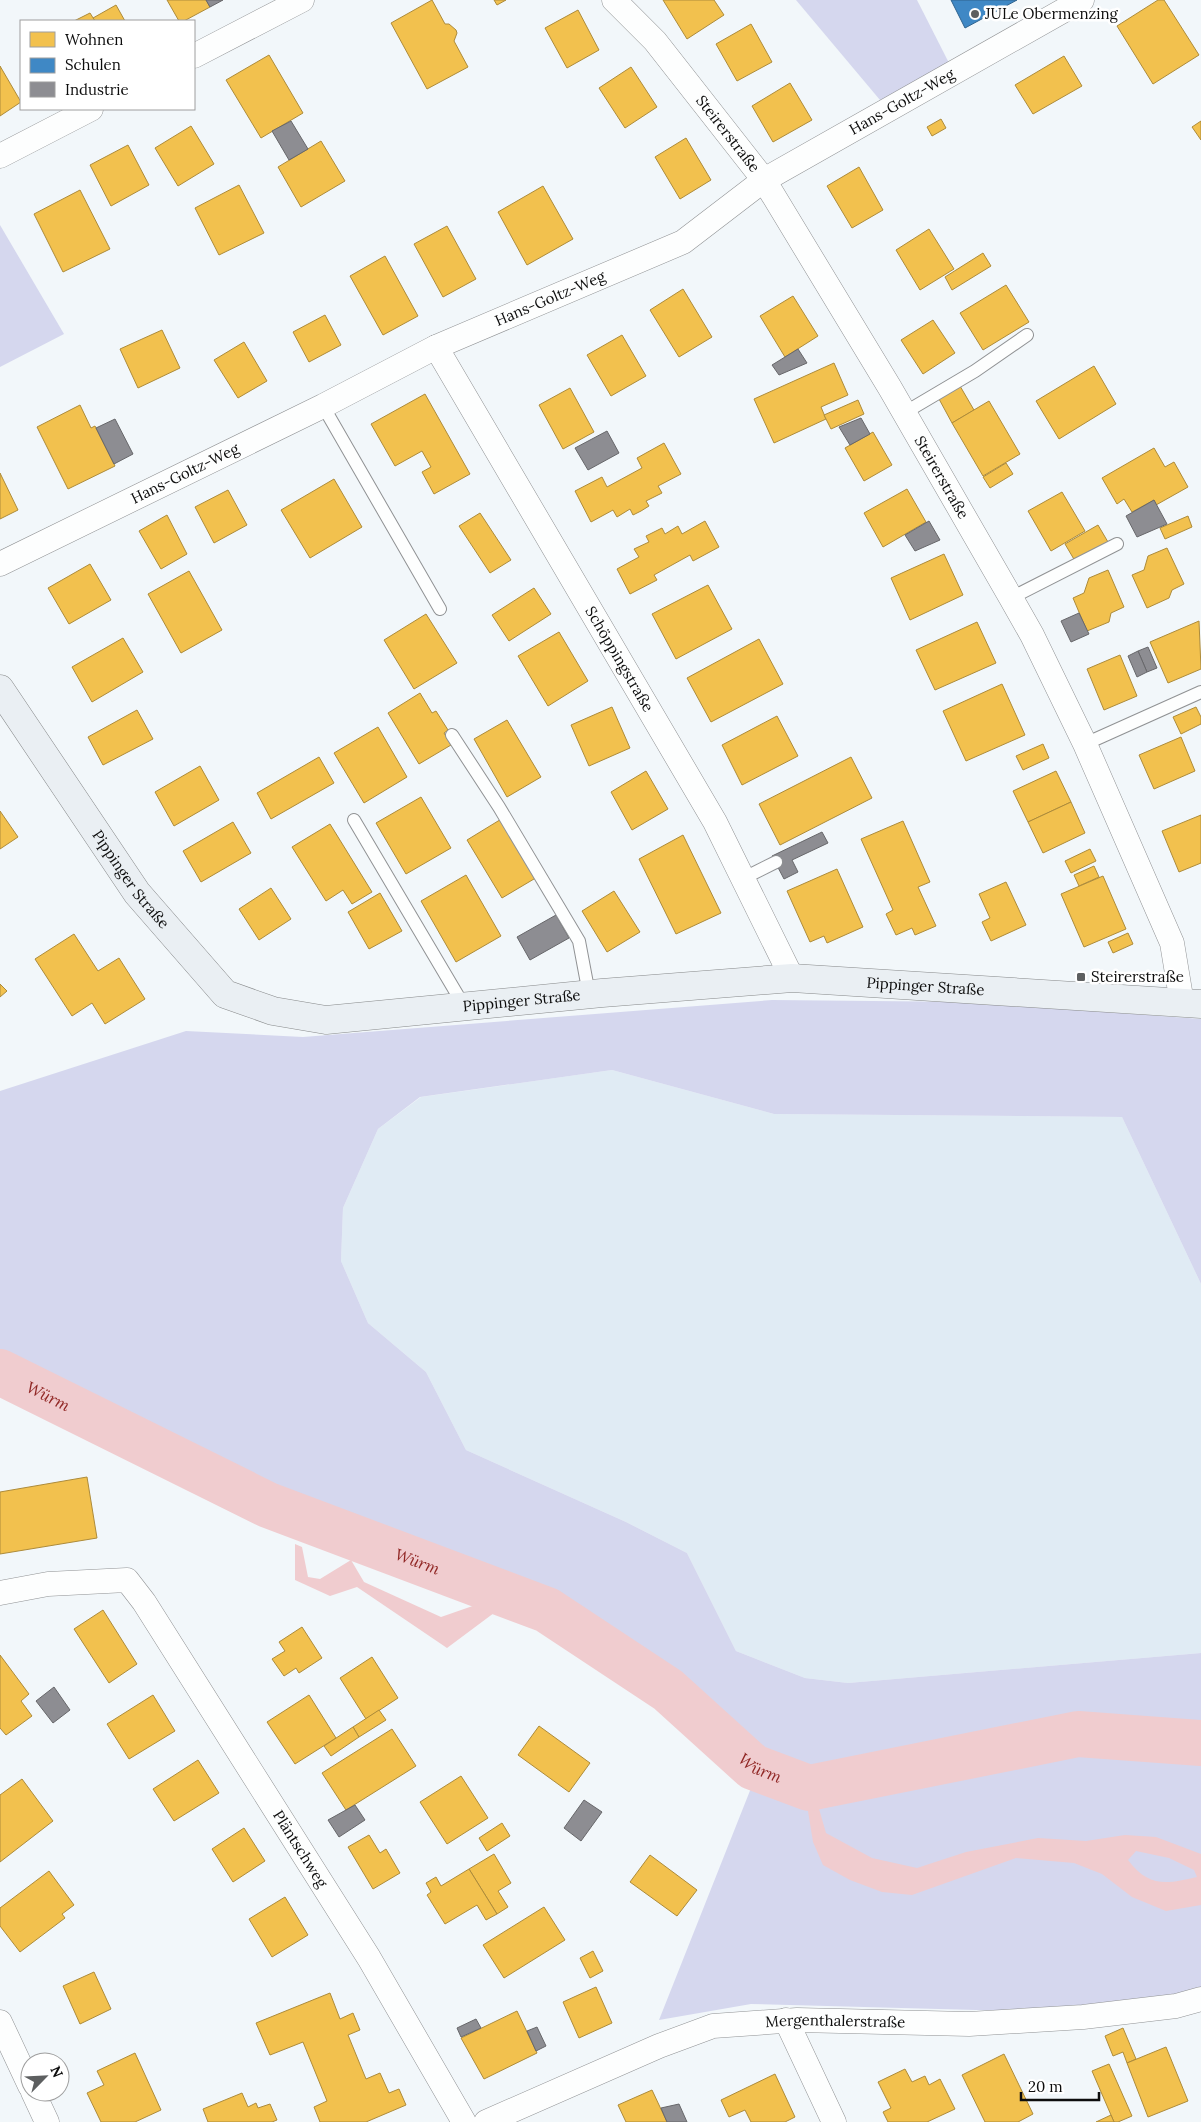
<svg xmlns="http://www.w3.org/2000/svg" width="1201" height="2122" font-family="Lora,serif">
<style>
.farmland{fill:#e0ebf4}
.green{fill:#d5d7ee}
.water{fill:#f0cccf;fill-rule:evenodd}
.homes{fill:#f2c14e;stroke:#ad8b3a}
.schools{fill:#3f88c5;stroke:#30638e}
.industry{fill:#8d8d92;stroke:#67676a}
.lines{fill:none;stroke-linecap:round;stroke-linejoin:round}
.stream{stroke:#f0cccf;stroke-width:8}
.river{stroke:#f0cccf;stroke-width:46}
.service-casing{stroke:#909294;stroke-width:14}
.minor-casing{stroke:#909294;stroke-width:25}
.secondary-casing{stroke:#87898a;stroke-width:29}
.service{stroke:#fdfefe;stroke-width:12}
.minor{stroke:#fdfefe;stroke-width:24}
.secondary{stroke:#eaeff3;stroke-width:28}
.poi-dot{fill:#5d5f60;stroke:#fff;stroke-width:2}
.labels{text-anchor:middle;stroke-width:5;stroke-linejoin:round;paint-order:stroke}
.poi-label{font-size:15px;fill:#0d0d0d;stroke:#fff;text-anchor:start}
.street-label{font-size:15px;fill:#0d0d0d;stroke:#fff}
.water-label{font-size:16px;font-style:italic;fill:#902624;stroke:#fff}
</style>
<rect width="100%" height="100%" fill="#f2f7fa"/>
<polygon class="farmland" points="612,1070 774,1114 1122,1117 1201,1284 1201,1653 848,1683 805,1678 736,1651 687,1553 626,1522 466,1450 426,1372 368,1323 341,1261 343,1208 378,1129 421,1097"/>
<g class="green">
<polygon points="796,0 917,0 949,63 948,75 880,100"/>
<polygon points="0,225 64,334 0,367"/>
<polygon points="772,1000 973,1002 1201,1019 1201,1284 1122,1117 774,1114 612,1070 420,1097 378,1129 343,1208 341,1261 368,1323 426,1372 466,1450 626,1522 687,1553 736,1651 805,1678 848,1683 1201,1653 1201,1988 1160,2002 1013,2011 751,2004 659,2020 757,1773 674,1699 541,1606 323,1530 28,1401 0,1387 0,1091 186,1031 303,1037"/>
</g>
<g class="water">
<polygon points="295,1544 302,1547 308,1577 320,1579 351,1560 364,1582 441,1617 487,1601 502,1607 447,1648 357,1587 330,1596 295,1580"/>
<path d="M815,1795l11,38 46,25 45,10 49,-16 72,-14 48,3 39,-6 31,2 45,17v51l-35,6 -34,-14 -30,-23 -28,-11 -58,-5 -104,37 -30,-3 -32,-12 -27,-15 -10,-23 -5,-31 -7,-15zM1136,1851l33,7 25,12 3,7c-30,7 -48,11 -69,-17z"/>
</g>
<g class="homes">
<polygon points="167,0 206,0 210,7 184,21 179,21"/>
<polygon points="432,0 445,24 449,24 456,30 457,33 454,41 468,67 427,89 391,23"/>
<polygon points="494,0 506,0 497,5"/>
<polygon points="663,0 714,0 724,15 687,39"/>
<polygon points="1158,0 1164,0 1199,55 1153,84 1117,26"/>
<polygon points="116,5 125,21 95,21 93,18"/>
<polygon points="578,10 599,50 567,68 545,28"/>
<polygon points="90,13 95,21 74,21"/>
<polygon points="751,24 772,62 737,81 716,44"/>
<polygon points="269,55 303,113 261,138 226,80"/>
<polygon points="1064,56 1082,86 1033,114 1015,85"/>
<polygon points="0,66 21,102 0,116"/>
<polygon points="631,67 657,107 625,128 599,88"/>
<polygon points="790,83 812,120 773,142 752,106"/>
<polygon points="941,119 946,128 932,136 927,127"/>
<polygon points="1201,121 1201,140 1192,127"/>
<polygon points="191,126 214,164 178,186 155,148"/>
<polygon points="686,138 711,180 680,199 655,157"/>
<polygon points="321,141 345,181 301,207 278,167"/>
<polygon points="128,145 149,185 111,206 90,165"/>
<polygon points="859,167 883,210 852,228 827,186"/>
<polygon points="239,185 264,233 219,255 195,208"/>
<polygon points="543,186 573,239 527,265 498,212"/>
<polygon points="80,190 110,249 63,272 34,214"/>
<polygon points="447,226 476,279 443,297 414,244"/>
<polygon points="929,229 954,269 920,290 896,250"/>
<polygon points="983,253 991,266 952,290 945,277"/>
<polygon points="385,256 418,316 383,335 350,276"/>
<polygon points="1006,285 1029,322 983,350 960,313"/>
<polygon points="683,289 712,337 679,357 650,310"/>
<polygon points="793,296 818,336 785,357 760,316"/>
<polygon points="325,315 341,345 309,362 293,332"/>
<polygon points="933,320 955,353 923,374 901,340"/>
<polygon points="162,330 180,368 138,388 120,349"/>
<polygon points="622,335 646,376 611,396 587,355"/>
<polygon points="244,342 267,381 238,398 214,360"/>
<polygon points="834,363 848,395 821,407 826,419 774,443 754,399"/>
<polygon points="1094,366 1116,404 1059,439 1036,401"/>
<polygon points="960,386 974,410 952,423 939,399"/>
<polygon points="570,388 594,432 563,449 539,405"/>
<polygon points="425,394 470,474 434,494 422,472 431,467 422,451 395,466 371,424"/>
<polygon points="858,400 864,414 831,429 824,415"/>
<polygon points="989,401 1020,454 983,476 952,423"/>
<polygon points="80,405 91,428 95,426 115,466 68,489 37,427"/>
<polygon points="873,432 892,465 864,481 845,448"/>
<polygon points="664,443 681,474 658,486 662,493 646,501 649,506 641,511 633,515 630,509 617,517 613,510 591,522 575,491 602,477 607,487 642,468 637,458"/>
<polygon points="1154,448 1165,467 1174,462 1188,487 1156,505 1154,500 1132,512 1124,499 1117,504 1102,478"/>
<polygon points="1006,463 1013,474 990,488 983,477"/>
<polygon points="0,473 18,510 0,519"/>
<polygon points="334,479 362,527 310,558 281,510"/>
<polygon points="907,489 926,522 883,547 864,513"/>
<polygon points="228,490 247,525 214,543 195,507"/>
<polygon points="1062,492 1085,531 1051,551 1028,511"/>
<polygon points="480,513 511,560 490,573 459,526"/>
<polygon points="167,515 187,554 161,569 139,531"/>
<polygon points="1188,516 1192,527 1165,539 1160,528"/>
<polygon points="705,521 719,547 693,561 690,555 654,575 657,580 630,594 617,569 639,557 634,549 649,542 646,536 662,528 665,534 678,526 682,534"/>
<polygon points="1098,525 1108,542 1075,561 1065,544"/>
<polygon points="1167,548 1184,584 1172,590 1169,598 1147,608 1132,575 1144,570 1148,556"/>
<polygon points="944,554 963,595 910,620 891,578"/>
<polygon points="90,564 111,600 69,624 48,588"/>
<polygon points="1108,570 1124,607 1111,613 1109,622 1087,631 1073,598 1084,593 1089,578"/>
<polygon points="189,571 222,630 181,653 148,594"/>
<polygon points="708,585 732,629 676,659 652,614"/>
<polygon points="534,588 551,614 509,641 492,615"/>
<polygon points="426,614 457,663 414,689 384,640"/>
<polygon points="1199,621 1201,669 1168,683 1150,642"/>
<polygon points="977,622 996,663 935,690 916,650"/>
<polygon points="559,632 588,681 548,706 518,656"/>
<polygon points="123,638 143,672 92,702 72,667"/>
<polygon points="759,639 783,684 711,722 687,678"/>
<polygon points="1120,655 1137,696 1104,710 1087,669"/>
<polygon points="1002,684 1025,735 966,761 943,711"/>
<polygon points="420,693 432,713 436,711 448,730 444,733 451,745 419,764 388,713"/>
<polygon points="612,707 630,748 589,766 571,725"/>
<polygon points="1196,707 1201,717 1201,724 1181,734 1173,717"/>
<polygon points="137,710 153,739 103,765 88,737"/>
<polygon points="777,716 798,756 742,785 722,745"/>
<polygon points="507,720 541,777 507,797 474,739"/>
<polygon points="378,727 407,777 364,803 334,753"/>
<polygon points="1181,737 1195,771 1154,789 1139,755"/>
<polygon points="1043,744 1049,758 1023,770 1016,756"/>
<polygon points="319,757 334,783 271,819 257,793"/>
<polygon points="851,757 872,798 780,845 759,804"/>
<polygon points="200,766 219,800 174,826 155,792"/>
<polygon points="646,771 668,809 632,830 611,792"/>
<polygon points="1056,771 1071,802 1028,822 1013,791"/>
<polygon points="421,797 451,848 406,874 376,823"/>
<polygon points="1071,802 1085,833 1043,853 1028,822"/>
<polygon points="0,811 18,837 0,849"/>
<polygon points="1201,815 1201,863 1179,872 1162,831"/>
<polygon points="503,818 539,876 502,898 467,840"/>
<polygon points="903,821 930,882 918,887 936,926 915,935 912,928 896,935 886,914 893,910 861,839"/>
<polygon points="233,822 251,853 201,882 183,851"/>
<polygon points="330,824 372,892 352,904 343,890 326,901 292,847"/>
<polygon points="683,835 721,913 676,934 639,859"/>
<polygon points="1090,849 1096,861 1071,873 1065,861"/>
<polygon points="1094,866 1099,877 1079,886 1074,875"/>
<polygon points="837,869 863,927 827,943 824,936 810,942 787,891"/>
<polygon points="466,875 501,936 456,962 421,901"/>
<polygon points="1103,876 1126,929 1084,947 1061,894"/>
<polygon points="1006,882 1026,925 991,941 982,922 990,918 979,894"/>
<polygon points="271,888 291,919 259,940 239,909"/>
<polygon points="614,891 640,932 607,952 582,911"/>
<polygon points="380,893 402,931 369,949 348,912"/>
<polygon points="1128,933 1133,944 1113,953 1108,942"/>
<polygon points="74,934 98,971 119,958 145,999 105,1024 92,1003 72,1016 35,959"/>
<polygon points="0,984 7,991 0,997"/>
<polygon points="87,1477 97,1538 0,1554 0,1492"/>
<polygon points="103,1610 137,1664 109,1683 74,1629"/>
<polygon points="302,1627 322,1658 299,1673 296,1668 284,1676 272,1659 285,1651 279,1642"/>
<polygon points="0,1655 29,1694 21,1701 32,1716 6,1735 0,1728"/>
<polygon points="372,1657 398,1698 366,1719 340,1678"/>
<polygon points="153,1695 175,1731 129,1759 107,1724"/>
<polygon points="309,1695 336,1738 295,1764 267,1722"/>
<polygon points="379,1710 386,1720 359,1737 353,1727"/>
<polygon points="539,1726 590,1763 569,1792 518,1755"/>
<polygon points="353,1727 359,1737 331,1756 324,1746"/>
<polygon points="392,1729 416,1766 346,1810 322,1773"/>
<polygon points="198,1760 219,1793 174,1821 153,1789"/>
<polygon points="461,1776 488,1818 447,1844 420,1802"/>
<polygon points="22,1779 53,1821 0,1862 0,1795"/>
<polygon points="502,1823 510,1836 487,1851 479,1838"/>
<polygon points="244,1828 265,1861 233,1882 212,1849"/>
<polygon points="369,1835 380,1853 386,1849 400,1873 373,1889 348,1847"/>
<polygon points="494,1854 511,1883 498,1891 508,1907 497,1914 469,1869"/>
<polygon points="650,1855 697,1890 677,1916 630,1882"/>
<polygon points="469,1869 497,1914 486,1920 477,1905 445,1924 427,1895 431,1892 426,1883 436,1877 441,1886"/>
<polygon points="49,1871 74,1905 62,1914 65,1918 20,1952 0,1926 0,1908"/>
<polygon points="285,1897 308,1935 272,1957 249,1919"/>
<polygon points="544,1907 565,1940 504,1978 483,1945"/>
<polygon points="593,1951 603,1971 590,1978 580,1958"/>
<polygon points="94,1972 111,2009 80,2024 63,1986"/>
<polygon points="596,1987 612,2023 579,2038 563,2002"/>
<polygon points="330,1993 340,2019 353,2013 360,2030 348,2035 366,2079 380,2073 389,2093 399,2089 406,2105 366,2122 320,2122 314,2107 327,2101 303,2042 270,2055 256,2023"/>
<polygon points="517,2011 537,2053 484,2079 461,2038"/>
<polygon points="1123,2028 1136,2059 1127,2063 1123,2052 1113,2056 1105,2036"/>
<polygon points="1166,2047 1188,2101 1148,2117 1127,2063"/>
<polygon points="135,2053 161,2110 135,2122 101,2122 87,2093 104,2085 97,2071"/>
<polygon points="1004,2054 1033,2114 1018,2122 985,2122 962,2075"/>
<polygon points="1109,2064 1132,2116 1118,2122 1114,2122 1092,2071"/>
<polygon points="905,2069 912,2082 925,2076 929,2085 940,2079 955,2109 927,2122 888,2122 883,2112 891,2108 878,2082"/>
<polygon points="775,2074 795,2117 785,2122 751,2122 745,2110 729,2117 721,2100"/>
<polygon points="652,2090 667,2122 626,2122 618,2105"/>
<polygon points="242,2093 248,2107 256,2103 258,2108 270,2104 277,2120 272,2122 208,2122 203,2109"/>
<polygon points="1111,2115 1114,2122 1096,2122"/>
</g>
<polygon class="schools" points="951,0 1017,0 965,28"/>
<g class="industry">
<polygon points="206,0 223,0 210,7"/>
<polygon points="291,121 308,149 289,160 272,131"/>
<polygon points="798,349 807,363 779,375 772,365"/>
<polygon points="861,418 870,434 850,445 839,427"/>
<polygon points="115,419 133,454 114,464 96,428"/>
<polygon points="607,431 619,453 588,470 575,448"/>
<polygon points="1154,500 1167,524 1137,537 1126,516"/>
<polygon points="929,521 940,540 915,551 905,535"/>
<polygon points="1079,613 1089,634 1071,642 1061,621"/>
<polygon points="1148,647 1157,668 1147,672 1138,651"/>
<polygon points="1138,651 1147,672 1137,677 1128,656"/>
<polygon points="822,832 828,843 792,860 798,872 784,879 772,856"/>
<polygon points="556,915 569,938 530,960 517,937"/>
<polygon points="54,1687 70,1710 53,1723 36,1701"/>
<polygon points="584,1800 602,1812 581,1841 564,1828"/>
<polygon points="355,1805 365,1820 339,1837 328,1820"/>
<polygon points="476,2019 481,2028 461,2037 457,2028"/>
<polygon points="537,2027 546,2046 536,2051 527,2031"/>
<polygon points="679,2104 687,2122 667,2122 661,2108"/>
</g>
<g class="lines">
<polyline class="stream" points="809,1788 812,1803"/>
<path class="river" id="s1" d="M0,1372l268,133 279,105 121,80 85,77 56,21 269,-54 123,9"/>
<g class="service-casing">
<g id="service">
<polyline points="323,406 440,609"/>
<polyline points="904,413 975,371 1027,335"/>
<polyline points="1011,598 1117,544"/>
<polyline points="452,735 499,807 579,941 589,994"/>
<polyline points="1085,744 1201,692"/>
<polyline points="354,820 464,1006"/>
<polyline points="742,879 776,862"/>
</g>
</g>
<g class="minor-casing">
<g id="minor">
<path id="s2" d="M614,0l41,41 109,139 126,208 121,210 21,37 53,109 87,199 10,60"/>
<polyline points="194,56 302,0"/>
<polyline points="0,156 91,109"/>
<path id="s3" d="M436,347l279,475 77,156"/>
<path id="s4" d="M0,564l323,-158 113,-59 247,-105 81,-62 318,-180"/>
<path id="s5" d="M0,1593l48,-9 79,-4 17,22 225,356 95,164"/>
<polyline points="786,2020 834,2122"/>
<polyline points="0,2022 30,2086"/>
<polyline points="33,2092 47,2122"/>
<path id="s6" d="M486,2122l173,-76 54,-20 84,-6 172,4 114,-7 93,-11 25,-7"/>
</g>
</g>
<g class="secondary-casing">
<g id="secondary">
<path id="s7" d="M0,689l137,204 88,101 48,17 53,9 276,-27 190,-15 409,26"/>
</g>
</g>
<use href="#service" class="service"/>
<use href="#minor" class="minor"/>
<use href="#secondary" class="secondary"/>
</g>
<g class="poi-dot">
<circle cx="975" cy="14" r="5"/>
<rect x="1076" y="972" width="10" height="10" rx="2.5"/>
</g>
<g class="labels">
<g class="poi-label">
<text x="985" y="19">JULe Obermenzing</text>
<text x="1091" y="982">Steirerstraße</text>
</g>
<g class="street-label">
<text dy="5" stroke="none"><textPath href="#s4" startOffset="1016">Hans-Goltz-Weg</textPath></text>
<text dy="5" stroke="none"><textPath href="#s2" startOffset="176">Steirerstraße</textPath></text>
<text dy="5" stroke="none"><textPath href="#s4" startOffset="611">Hans-Goltz-Weg</textPath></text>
<text dy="5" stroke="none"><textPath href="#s4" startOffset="206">Hans-Goltz-Weg</textPath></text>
<text dy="5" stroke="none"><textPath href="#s2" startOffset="581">Steirerstraße</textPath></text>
<text dy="5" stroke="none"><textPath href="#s3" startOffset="362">Schöppingstraße</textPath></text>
<text dy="5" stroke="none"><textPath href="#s7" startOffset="231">Pippinger Straße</textPath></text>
<text dy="5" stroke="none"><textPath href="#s7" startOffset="1086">Pippinger Straße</textPath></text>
<text dy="5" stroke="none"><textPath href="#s7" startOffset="681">Pippinger Straße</textPath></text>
<text dy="5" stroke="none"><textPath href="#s5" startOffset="448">Pläntschweg</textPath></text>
<text dy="5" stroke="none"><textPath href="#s6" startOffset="369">Mergenthalerstraße</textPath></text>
</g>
<g class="water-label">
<text dy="6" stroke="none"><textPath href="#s1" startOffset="54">Würm</textPath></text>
<text dy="6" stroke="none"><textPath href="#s1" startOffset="459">Würm</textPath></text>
<text dy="6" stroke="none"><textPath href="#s1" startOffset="864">Würm</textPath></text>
</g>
</g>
<rect x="20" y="20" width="175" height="90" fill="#ffffff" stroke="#9e9e9e"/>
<rect x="30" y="32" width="25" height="15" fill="#f2c14e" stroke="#9e9e9e"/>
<text x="65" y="45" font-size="15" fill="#0d0d0d">Wohnen</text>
<rect x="30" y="58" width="25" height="15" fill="#3f88c5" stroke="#9e9e9e"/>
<text x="65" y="70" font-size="15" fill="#0d0d0d">Schulen</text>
<rect x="30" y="82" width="25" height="15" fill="#8d8d92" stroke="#9e9e9e"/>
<text x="65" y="95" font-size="15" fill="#0d0d0d">Industrie</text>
<g transform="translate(45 2077) rotate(66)"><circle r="24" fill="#ffffff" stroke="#9e9e9e"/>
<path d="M0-4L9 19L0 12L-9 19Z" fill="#5d5f60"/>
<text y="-8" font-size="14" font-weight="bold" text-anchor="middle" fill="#0d0d0d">N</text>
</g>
<path d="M1021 2092v8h78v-8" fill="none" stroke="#0d0d0d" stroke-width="2.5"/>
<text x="1028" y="2092" font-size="15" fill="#0d0d0d" stroke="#ffffff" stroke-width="4" paint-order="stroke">20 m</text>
</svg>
